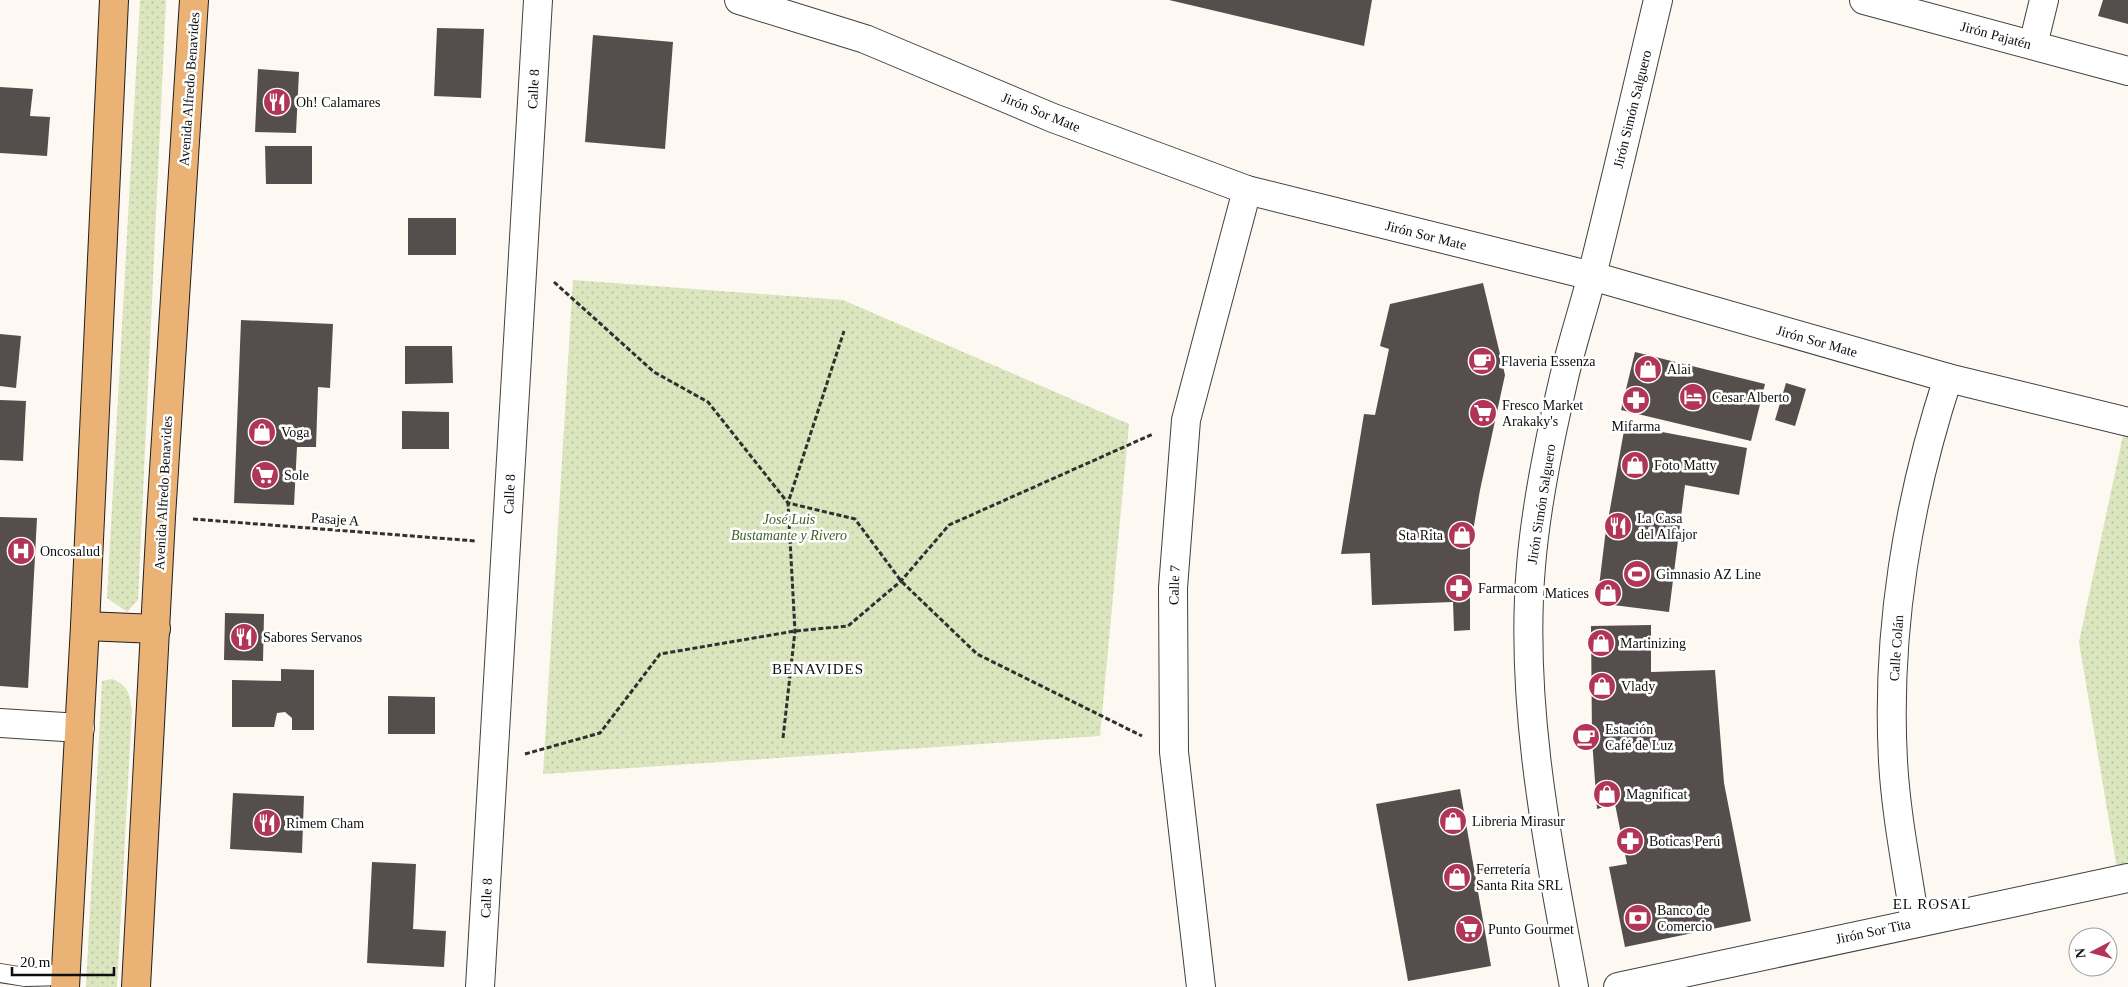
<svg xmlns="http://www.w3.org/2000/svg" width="2128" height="987" font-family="Georgia,serif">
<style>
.grass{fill:url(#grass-dots)}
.building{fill:#564e4c}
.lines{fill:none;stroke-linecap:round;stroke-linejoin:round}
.lane-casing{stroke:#414141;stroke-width:20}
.street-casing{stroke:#414141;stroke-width:30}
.primary-casing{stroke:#1f1f1f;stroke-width:30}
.path{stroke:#303030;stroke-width:3;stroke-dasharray:5 2.5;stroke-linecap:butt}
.lane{stroke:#fff;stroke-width:18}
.street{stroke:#fff;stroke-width:28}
.primary{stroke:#eab375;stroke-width:28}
.labels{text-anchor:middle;stroke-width:5;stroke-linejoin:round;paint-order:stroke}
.street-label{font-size:14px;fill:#0e0e0e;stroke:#fff}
.poi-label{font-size:14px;fill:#0e0e0e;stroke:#fff;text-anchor:start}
.park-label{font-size:14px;font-style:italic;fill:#3f5f25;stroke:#fff}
.neighbourhood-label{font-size:15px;letter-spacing:1px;fill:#0e0e0e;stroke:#fff}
</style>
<defs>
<pattern id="grass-dots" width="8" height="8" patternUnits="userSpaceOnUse" patternTransform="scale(1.25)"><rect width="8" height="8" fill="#dbe5be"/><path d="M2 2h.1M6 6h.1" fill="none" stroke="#bbc3a2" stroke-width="1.8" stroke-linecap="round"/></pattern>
</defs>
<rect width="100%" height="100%" fill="#fdf8f1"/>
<g class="grass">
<polygon points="140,0 166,0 138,600 127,612 107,598"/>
<polygon points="573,280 843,300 1129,424 1100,736 543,774"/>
<polygon points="2124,431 2128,432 2128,866 2117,868 2079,642"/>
<path d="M112,679c16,6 17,14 20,30l-15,278h-31l16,-306z"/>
</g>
<g class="building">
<polygon points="1169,0 1372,0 1364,46"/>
<polygon points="2103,0 2128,0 2128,24 2098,16"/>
<polygon points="437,28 484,29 481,98 434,96"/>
<polygon points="593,35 673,42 665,149 585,142"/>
<polygon points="258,69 299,72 296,133 255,132"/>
<polygon points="0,87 33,89 30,116 50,117 47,156 0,153"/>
<polygon points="265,146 312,146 312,184 266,184"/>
<rect x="408" y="218" width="48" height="37"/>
<polygon points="1483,283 1505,375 1480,490 1470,549 1470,630 1454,631 1453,602 1372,605 1370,553 1341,554 1364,414 1375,415 1389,349 1380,346 1390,304"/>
<polygon points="241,320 333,324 330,388 318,387 316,447 297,447 294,505 234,503"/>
<polygon points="0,334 21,336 16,388 0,386"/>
<polygon points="405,346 452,346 453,383 405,384"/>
<polygon points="1635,352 1765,384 1751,441 1621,410"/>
<polygon points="1786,383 1806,389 1795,426 1775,420"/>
<polygon points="0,400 26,401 23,461 0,460"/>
<polygon points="402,411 449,412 449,449 402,449"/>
<polygon points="1625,425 1747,448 1739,495 1685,485 1669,612 1597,603 1605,537"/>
<polygon points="0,517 37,518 28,688 0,686"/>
<polygon points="225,613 264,614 263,661 224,660"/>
<polygon points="1651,625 1651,672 1715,670 1724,783 1751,921 1625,947 1609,867 1627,864 1615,804 1597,809 1592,739 1591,626"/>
<polygon points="281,669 314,670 314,730 292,730 292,718 285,712 277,713 274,727 232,727 232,680 281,681"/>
<polygon points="388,696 435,697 435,734 388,734"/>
<polygon points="1460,789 1491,966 1408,981 1376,804"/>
<polygon points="233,793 304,796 302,853 230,849"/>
<polygon points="372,862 416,864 413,929 446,931 444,967 367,963"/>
</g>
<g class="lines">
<g class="lane-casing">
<polyline id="lane" points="0,973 25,977 65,976"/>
</g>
<g class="street-casing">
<g id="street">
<polyline points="739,0 865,39 1053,118 1247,190 1592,276 1948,378 2128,422"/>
<polyline points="1864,0 2128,71"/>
<polyline points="2033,45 2044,0"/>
<polyline points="0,723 80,728"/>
<path d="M1915,922c-8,-53 -19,-107 -22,-161 -7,-129 15,-261 55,-383"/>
<polyline points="480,987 538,0"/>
<polyline points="1201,987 1174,752 1173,588 1186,420 1247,190"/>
<path d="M1574,987c-25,-138 -55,-280 -43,-421 5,-61 18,-124 32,-184 8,-36 20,-71 29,-107 23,-91 44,-183 66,-275"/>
<polyline points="1618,987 2128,878"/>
</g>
</g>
<g class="primary-casing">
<g id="primary">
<polyline points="85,626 156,629"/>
<polyline points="65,987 85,626 114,0"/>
<polyline points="136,987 161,517 194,0"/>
</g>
</g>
<g class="path">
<polyline points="554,282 654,372 708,402 788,503 855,519 901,581 977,654 1142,736"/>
<polyline points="193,519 476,541"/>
<polyline points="783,738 795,631 788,503 844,331"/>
<polyline points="525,754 600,733 660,654 795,631 848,626 901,581 949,525 1153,434"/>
</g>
<use href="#lane" class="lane"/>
<use href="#street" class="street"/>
<use href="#primary" class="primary"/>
</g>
<defs>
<g id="restaurant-disc" transform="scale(1.4375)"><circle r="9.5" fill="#b03557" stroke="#fff"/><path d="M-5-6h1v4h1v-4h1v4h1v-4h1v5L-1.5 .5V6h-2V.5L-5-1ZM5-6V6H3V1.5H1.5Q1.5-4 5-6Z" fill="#fff"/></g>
<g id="cafe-disc" transform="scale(1.4375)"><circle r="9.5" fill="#b03557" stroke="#fff"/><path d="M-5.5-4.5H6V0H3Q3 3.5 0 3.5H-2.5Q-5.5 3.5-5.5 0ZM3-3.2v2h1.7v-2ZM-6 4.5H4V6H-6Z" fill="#fff"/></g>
<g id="shop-disc" transform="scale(1.4375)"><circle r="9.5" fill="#b03557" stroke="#fff"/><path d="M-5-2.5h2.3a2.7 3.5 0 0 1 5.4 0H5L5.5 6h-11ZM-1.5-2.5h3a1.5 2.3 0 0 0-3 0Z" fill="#fff"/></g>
<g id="hotel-disc" transform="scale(1.4375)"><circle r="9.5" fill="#b03557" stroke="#fff"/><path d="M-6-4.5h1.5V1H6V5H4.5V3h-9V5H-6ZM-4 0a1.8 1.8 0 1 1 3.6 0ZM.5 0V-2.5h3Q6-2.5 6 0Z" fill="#fff"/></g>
<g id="pharmacy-disc" transform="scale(1.4375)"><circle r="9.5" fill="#b03557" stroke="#fff"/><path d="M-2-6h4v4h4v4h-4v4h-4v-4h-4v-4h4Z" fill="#fff"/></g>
<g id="supermarket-disc" transform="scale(1.4375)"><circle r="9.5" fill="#b03557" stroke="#fff"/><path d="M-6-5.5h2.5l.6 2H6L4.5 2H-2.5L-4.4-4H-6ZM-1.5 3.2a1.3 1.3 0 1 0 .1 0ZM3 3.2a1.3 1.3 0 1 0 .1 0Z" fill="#fff"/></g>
<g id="hospital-disc" transform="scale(1.4375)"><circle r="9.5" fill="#b03557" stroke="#fff"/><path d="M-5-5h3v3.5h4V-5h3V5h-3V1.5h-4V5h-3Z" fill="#fff"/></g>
<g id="stadium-disc" transform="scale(1.4375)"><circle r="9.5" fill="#b03557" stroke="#fff"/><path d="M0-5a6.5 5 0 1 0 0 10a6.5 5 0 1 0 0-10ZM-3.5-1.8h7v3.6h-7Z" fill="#fff"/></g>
<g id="bank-disc" transform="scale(1.4375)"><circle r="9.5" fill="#b03557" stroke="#fff"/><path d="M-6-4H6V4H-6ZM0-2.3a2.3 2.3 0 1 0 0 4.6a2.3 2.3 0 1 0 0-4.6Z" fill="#fff"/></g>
</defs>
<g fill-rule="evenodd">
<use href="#restaurant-disc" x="277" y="102"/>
<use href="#cafe-disc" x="1482" y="361"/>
<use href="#shop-disc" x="1648" y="369"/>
<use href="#hotel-disc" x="1693" y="397"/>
<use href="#pharmacy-disc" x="1636" y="400"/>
<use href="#supermarket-disc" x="1483" y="413"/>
<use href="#shop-disc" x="262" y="432"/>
<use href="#shop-disc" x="1635" y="465"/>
<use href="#supermarket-disc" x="265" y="475"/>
<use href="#restaurant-disc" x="1618" y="526"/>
<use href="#shop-disc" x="1462" y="535"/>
<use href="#hospital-disc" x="21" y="551"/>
<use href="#stadium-disc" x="1637" y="574"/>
<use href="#pharmacy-disc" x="1459" y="588"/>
<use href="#shop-disc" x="1608" y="593"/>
<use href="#restaurant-disc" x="244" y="637"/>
<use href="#shop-disc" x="1601" y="643"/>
<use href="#shop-disc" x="1602" y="686"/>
<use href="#cafe-disc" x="1586" y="737"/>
<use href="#shop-disc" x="1607" y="794"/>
<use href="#shop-disc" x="1453" y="821"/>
<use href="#restaurant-disc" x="267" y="823"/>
<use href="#pharmacy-disc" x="1630" y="841"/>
<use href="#shop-disc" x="1457" y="877"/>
<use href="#bank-disc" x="1638" y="918"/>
<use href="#supermarket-disc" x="1469" y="929"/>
</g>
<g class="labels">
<g class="street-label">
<text transform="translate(1996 35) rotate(15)" y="5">Jirón Pajatén</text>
<text transform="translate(189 89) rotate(-86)" y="5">Avenida Alfredo Benavides</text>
<text transform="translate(533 89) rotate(-87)" y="5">Calle 8</text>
<text transform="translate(1632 109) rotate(-76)" y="5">Jirón Simón Salguero</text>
<text transform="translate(1041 112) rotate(22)" y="5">Jirón Sor Mate</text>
<text transform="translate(1426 235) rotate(14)" y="5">Jirón Sor Mate</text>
<text transform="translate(1817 341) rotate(16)" y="5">Jirón Sor Mate</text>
<text transform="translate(163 493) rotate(-87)" y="5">Avenida Alfredo Benavides</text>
<text transform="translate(509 494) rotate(-87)" y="5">Calle 8</text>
<text transform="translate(1541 504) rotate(-81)" y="5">Jirón Simón Salguero</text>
<text transform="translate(335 519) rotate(4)" y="5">Pasaje A</text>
<text transform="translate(1174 585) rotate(-88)" y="5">Calle 7</text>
<text transform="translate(1896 648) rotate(-86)" y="5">Calle Colán</text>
<text transform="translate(486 898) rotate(-87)" y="5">Calle 8</text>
<text transform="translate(1873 931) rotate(-12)" y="5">Jirón Sor Tita</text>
</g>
<g class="poi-label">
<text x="296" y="107">Oh! Calamares</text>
<text x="1501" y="366">Flaveria Essenza</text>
<text x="1667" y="374">Alai</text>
<text x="1712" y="402">Cesar Alberto</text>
<text x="1502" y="410">Fresco Market<tspan x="1502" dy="16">Arakaky's</tspan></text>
<text x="1636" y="431" text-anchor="middle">Mifarma</text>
<text x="281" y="437">Voga</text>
<text x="1654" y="470">Foto Matty</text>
<text x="284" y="480">Sole</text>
<text x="1637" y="523">La Casa<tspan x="1637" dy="16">del Alfajor</tspan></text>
<text x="1443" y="540" text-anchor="end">Sta Rita</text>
<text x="40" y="556">Oncosalud</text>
<text x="1656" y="579">Gimnasio AZ Line</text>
<text x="1478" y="593">Farmacom</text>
<text x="1589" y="598" text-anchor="end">Matices</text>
<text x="263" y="642">Sabores Servanos</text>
<text x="1620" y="648">Martinizing</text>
<text x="1621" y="691">Vlady</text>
<text x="1605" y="734">Estación<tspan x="1605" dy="16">Café de Luz</tspan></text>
<text x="1626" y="799">Magnificat</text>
<text x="1472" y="826">Libreria Mirasur</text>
<text x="286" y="828">Rimem Cham</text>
<text x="1649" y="846">Boticas Perú</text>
<text x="1476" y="874">Ferretería<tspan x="1476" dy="16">Santa Rita SRL</tspan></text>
<text x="1657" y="915">Banco de<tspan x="1657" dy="16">Comercio</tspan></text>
<text x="1488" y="934">Punto Gourmet</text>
</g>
<g class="park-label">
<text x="789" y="524">José Luis<tspan x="789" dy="16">Bustamante y Rivero</tspan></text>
</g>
<g class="neighbourhood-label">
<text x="818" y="674">BENAVIDES</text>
<text x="1932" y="909">EL ROSAL</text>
</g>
</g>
<g transform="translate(2093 952) rotate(264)"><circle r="24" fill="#ffffff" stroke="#9f9f9f"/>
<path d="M0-4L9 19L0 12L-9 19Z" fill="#b03557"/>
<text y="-8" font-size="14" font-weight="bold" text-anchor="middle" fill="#0e0e0e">N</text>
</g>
<path d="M12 967v8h102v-8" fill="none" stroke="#0e0e0e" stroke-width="2.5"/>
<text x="20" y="967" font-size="15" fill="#0e0e0e" stroke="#ffffff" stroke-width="4" paint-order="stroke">20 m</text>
</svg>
